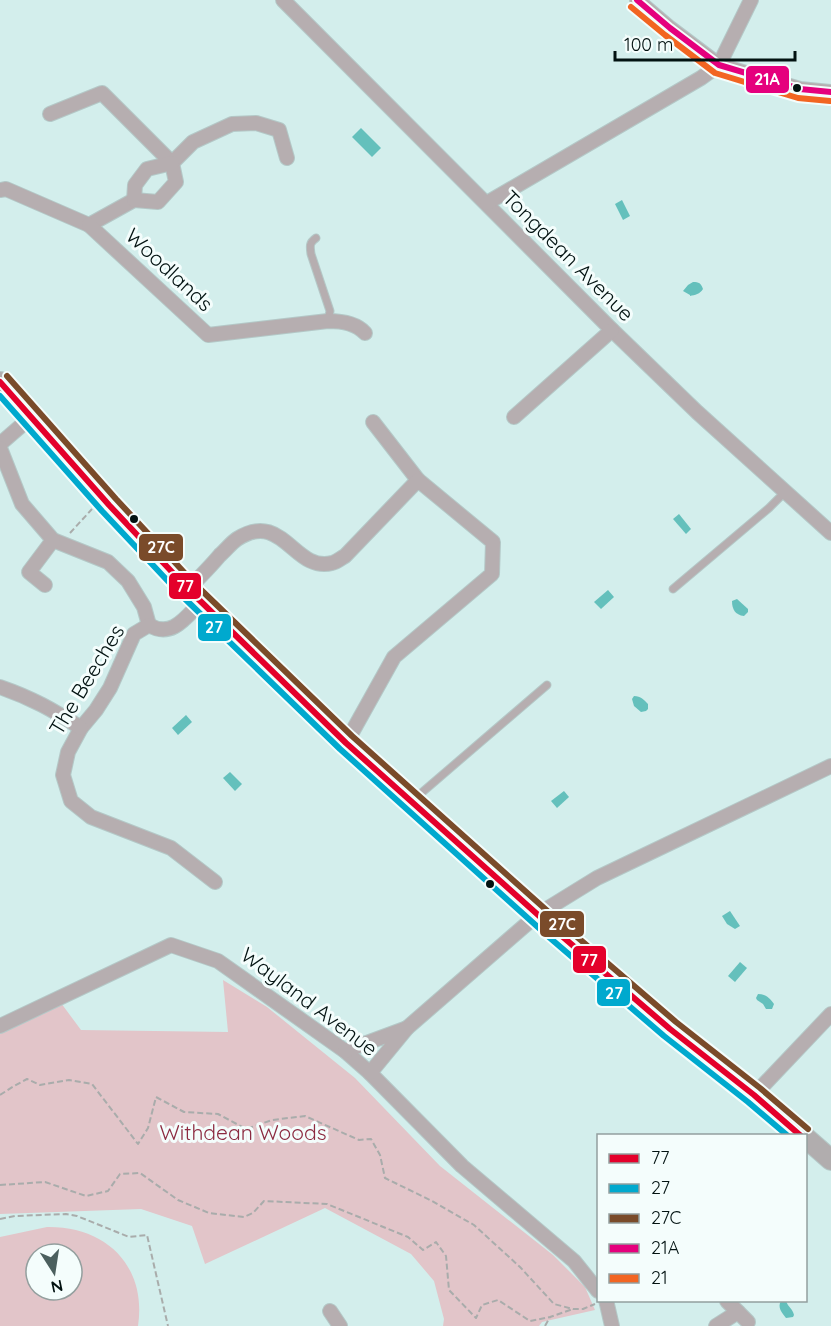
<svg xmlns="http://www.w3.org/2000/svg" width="831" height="1326" font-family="Quicksand,sans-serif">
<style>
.green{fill:#e2c5c9;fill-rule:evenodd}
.water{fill:#64c0bc}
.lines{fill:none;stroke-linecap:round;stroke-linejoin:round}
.lane-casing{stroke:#b4c8c7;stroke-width:9}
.street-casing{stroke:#b4c8c7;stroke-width:16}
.secondary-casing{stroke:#b4c8c7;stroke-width:22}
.path{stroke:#a9acab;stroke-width:2;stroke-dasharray:6 3;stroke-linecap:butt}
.lane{stroke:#b6aeb0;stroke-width:7}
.street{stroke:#b6aeb0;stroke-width:14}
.secondary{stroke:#b1adae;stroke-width:20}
.bus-1-casing{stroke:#f4fdfc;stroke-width:10}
.bus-2-casing{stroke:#f4fdfc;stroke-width:10}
.bus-3-casing{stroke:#f4fdfc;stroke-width:10}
.bus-4-casing{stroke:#f4fdfc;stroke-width:10}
.bus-5-casing{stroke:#f4fdfc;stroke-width:10}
.bus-1{stroke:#e4002b;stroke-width:6}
.bus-2{stroke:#00a9ce;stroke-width:6}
.bus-3{stroke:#7a4b2a;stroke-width:6}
.bus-4{stroke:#e5007d;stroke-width:6}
.bus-5{stroke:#f26522;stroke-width:6}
.bus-dot{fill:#021211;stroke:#f4fdfc;stroke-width:2}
.labels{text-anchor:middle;stroke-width:6;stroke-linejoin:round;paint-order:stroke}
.street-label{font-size:21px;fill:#021211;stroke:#f4fdfc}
.park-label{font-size:21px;fill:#8c2a40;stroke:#f4fdfc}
.line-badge{stroke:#f4fdfc;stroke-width:2}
.badge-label{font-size:16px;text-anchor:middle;font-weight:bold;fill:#fff}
</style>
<rect width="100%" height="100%" fill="#d3eeec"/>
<g class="green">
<polygon points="223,980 267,1007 355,1078 440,1166 553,1255 585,1287 595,1310 542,1322 539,1326 443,1326 444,1319 434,1281 411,1254 325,1208 205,1264 192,1226 141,1209 0,1214 0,1031 61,1003 81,1030 228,1032"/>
<path d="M47,1227c59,-1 100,39 91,99h-138v-89zM36,1254h36v36h-36z"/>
</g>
<g class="water">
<polygon points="361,128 381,148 372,157 352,137"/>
<polygon points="622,200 630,216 623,220 615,204"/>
<path d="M693,282c6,0 8,1 10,7 -3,5 -8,6 -13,7v-1l-7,-4 5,-6z"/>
<polygon points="679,514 691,529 686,534 673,519"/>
<polygon points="608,590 614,597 601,609 594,602"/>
<path d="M737,599l11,10v3l-4,4c-9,-1 -12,-7 -12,-15z"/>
<path d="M634,696c7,0 10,4 14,8v5l-2,2 -5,1 -7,-6 -2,-7z"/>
<polygon points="186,715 192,722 178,735 172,728"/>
<polygon points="230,772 242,784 235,791 223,778"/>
<polygon points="564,791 569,797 557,808 551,801"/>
<polygon points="730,911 740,926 735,929 727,924 722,916"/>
<polygon points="740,962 747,968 735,982 728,976"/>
<path d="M758,994c8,0 12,4 16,10l-2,5h-6l-3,-5 -6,-4 -1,-2z"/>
<path d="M781,1301h5c2,6 7,8 8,14l-1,2 -7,1c-4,-5 -9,-11 -5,-17z"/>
</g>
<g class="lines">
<g class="lane-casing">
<g id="lane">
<path d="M316,238c-7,5 -6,8 -5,16l19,57 -2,10"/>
<polyline points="673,589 769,508 785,492"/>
<polyline points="412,801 547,685"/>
</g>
</g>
<g class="street-casing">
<g id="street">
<polyline points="283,0 612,330 697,412 831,533"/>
<polyline points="637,0 670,28 719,65 800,89 831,92"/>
<polyline points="50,114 102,93 172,163"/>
<polyline points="172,163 193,142 232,124 256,123 279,130 287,158"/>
<polyline points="0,190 6,189 89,225 134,200 158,202 176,182 172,163"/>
<polyline points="134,200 135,185 147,169 172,163"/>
<polyline points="487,203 701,78 719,65 751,0"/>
<path d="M89,225l119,110 120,-14c12,0 28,2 37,12"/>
<polyline points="514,417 612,330"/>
<polyline points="373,422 418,480"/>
<polyline points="0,444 30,418"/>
<polyline points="0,448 22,504 53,540 108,562 128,581 144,607 149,625"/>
<polyline points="45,585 29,572 53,540"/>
<path d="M188,589c11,-11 22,-22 32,-34 6,-5 11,-12 17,-16 46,-30 57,34 95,24 5,-1 9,-5 13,-7l73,-76 75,62 -1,32 -98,83 -48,86"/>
<path d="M201,602c-15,15 -29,37 -52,23l-15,9 -24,54 -14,22 -15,18 -13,24 -5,23 8,26 20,16 80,31 44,34"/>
<path d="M0,687c32,11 53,23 81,41"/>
<polyline points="0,1026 171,945 218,961 345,1051 370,1073 462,1166 574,1261 598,1291"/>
<polyline points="407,1028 537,915 597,878 831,766"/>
<polyline points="345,1051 407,1028 370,1073"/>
<polyline points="754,1095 831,1014"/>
<polyline points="606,1300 612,1326"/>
<polyline points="727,1301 738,1312"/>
<polyline points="330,1311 340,1326"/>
<polyline points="716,1326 738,1312 748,1322"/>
</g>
</g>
<g class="secondary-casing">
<g id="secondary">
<polyline points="0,382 109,505 188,589 346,743 556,931 670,1029 754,1095 802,1136"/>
<polyline points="806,1138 831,1160"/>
</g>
</g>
<g class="path">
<polyline points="70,533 92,509"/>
<polyline points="0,1095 14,1086 27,1079 40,1085 69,1080 92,1084 138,1144 148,1128 156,1097 184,1112 218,1114 246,1129 272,1120 305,1116 359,1140 371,1139 380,1155 385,1178 432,1201 474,1225 520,1267 554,1304 573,1309 583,1309 595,1304"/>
<polyline points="0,1185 45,1182 86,1196 108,1191 120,1174 140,1173 178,1200 209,1213 244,1217 253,1213 264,1201 327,1204 408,1237 423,1250 436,1242 446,1256 449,1290 476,1318 482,1305 498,1300 530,1321 550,1317 573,1309"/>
<polyline points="0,1219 15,1216 66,1214 77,1216 129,1237 147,1235 168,1326"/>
<polyline points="545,1326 550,1317"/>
</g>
<use href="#lane" class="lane"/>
<use href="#street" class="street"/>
<use href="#secondary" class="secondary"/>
<g class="bus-1-casing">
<polyline id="bus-1" points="0,382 109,505 188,589 346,743 556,931 670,1029 754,1095 801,1136"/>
</g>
<g class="bus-2-casing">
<polyline id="bus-2" points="0,396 102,511 181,595 340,749 550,938 664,1036 748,1102 788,1136"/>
</g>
<g class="bus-3-casing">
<polyline id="bus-3" points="7,376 116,499 194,583 352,736 562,924 676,1022 760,1088 808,1129"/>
</g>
<g class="bus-4-casing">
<polyline id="bus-4" points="637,0 670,28 719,65 800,89 831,92"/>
</g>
<g class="bus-5-casing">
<polyline id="bus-5" points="631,7 665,35 715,73 798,98 830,101"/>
</g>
<use href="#bus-1" class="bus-1"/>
<use href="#bus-2" class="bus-2"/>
<use href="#bus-3" class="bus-3"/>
<use href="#bus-4" class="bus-4"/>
<use href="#bus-5" class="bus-5"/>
</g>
<g class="bus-dot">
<circle cx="797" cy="88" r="5"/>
<circle cx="134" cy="519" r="5"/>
<circle cx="490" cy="884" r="5"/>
</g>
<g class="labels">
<g class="street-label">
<text transform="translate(568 256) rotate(45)" y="7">Tongdean Avenue</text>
<text transform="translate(169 270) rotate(43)" y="7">Woodlands</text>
<text transform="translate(87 680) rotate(-59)" y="7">The Beeches</text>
<text transform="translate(309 1002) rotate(37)" y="7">Wayland Avenue</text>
</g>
<g class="park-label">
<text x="243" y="1140">Withdean Woods</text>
</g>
</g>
<g class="line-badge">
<rect x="745" y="65" width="45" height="29" rx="6" fill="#e5007d"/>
<rect x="138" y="533" width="46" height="29" rx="6" fill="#7a4b2a"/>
<rect x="168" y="572" width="34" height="28" rx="6" fill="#e4002b"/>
<rect x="197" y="613" width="35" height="29" rx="6" fill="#00a9ce"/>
<rect x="539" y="910" width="46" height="28" rx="6" fill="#7a4b2a"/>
<rect x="572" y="945" width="35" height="29" rx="6" fill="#e4002b"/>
<rect x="596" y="978" width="35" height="29" rx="6" fill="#00a9ce"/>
</g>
<g class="badge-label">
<text x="767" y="85">21A</text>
<text x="161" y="553">27C</text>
<text x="185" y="592">77</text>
<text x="214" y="633">27</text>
<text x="562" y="930">27C</text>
<text x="589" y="966">77</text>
<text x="614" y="999">27</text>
</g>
<rect x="597" y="1134" width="210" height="168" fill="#f4fdfc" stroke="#939f9e" stroke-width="1.5"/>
<rect x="609" y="1154" width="30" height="9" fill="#e4002b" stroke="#939f9e" stroke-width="1.5"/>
<text x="651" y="1164" font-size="18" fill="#021211">77</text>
<rect x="609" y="1184" width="30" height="9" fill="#00a9ce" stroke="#939f9e" stroke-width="1.5"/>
<text x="651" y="1194" font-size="18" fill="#021211">27</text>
<rect x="609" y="1214" width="30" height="9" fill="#7a4b2a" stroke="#939f9e" stroke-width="1.5"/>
<text x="651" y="1224" font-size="18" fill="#021211">27C</text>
<rect x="609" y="1244" width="30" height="9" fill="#e5007d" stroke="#939f9e" stroke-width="1.5"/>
<text x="651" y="1254" font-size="18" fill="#021211">21A</text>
<rect x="609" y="1274" width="30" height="9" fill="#f26522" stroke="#939f9e" stroke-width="1.5"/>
<text x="651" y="1284" font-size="18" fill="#021211">21</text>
<g transform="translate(54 1272) rotate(168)"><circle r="28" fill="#f4fdfc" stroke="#939f9e" stroke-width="1.5"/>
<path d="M0-4.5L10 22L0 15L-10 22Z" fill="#4b5f5e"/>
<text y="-9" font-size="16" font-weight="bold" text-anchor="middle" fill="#021211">N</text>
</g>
<path d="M615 51v9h180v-9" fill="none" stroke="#021211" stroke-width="3"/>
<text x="624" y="51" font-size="18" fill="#021211" stroke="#f4fdfc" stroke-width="4.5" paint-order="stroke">100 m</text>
</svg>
